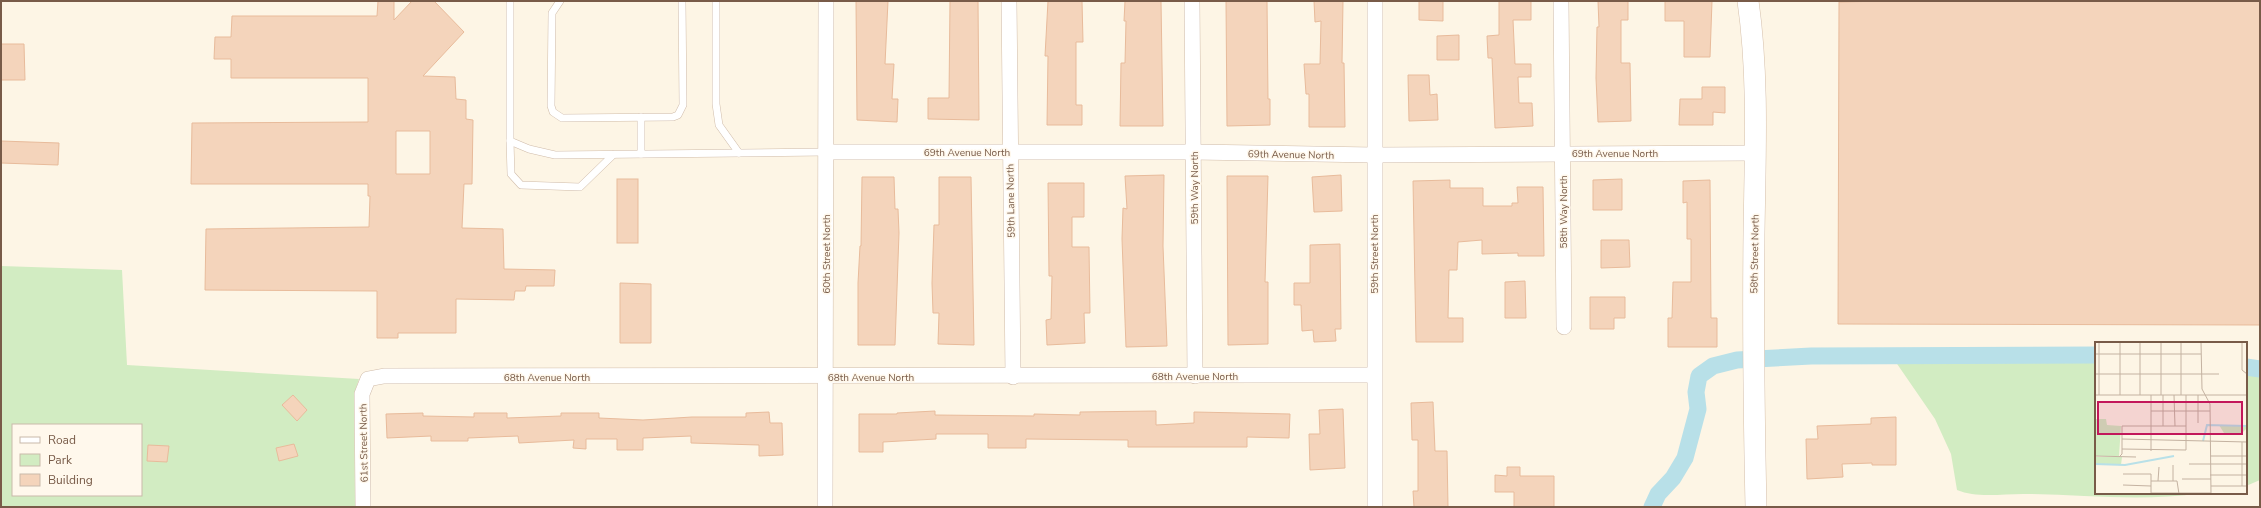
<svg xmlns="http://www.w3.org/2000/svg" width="2261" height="508" font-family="'Nunito Sans',sans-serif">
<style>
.green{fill:#d2ecc2;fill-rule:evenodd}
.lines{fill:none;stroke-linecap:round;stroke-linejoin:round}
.canal{stroke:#b8e0e8;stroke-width:17}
.building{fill:#f4d4bb;stroke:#e8bb9b;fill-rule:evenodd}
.lane-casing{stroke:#d0bcaa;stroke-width:8}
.street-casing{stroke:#d0bcaa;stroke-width:16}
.secondary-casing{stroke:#d5bfaa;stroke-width:22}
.lane{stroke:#fff;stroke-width:7}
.street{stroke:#fff;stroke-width:15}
.secondary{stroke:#fff;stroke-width:21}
.labels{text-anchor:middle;stroke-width:3;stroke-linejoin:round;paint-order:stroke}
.street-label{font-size:10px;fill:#785b48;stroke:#fff8ec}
.inset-river{fill:none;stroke:#b8e0e8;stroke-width:2}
.inset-road{fill:none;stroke:#c4b2a1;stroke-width:1}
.view{fill:#c2185b;fill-opacity:0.15;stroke:#c2185b;stroke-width:2}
.inset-edge{fill:none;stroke:#785b48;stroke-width:2}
</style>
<rect width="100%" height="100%" fill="#fdf5e5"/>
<g class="green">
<path d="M1,266l121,4 5,95 232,14 -5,15 1,113h-354zM13,425h128v70h-128z"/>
<path d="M1893,358l203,3v132h105c-57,9 -114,2 -172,1 -23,-1 -51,5 -72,-4l-6,-36 -16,-35z"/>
<polygon points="2246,364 2260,364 2260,480 2246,486"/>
</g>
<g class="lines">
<g class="canal">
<polyline points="2246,367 2260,369"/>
<polyline points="1652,507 1658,494 1673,478 1685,458 1698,409 1696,392 1699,376 1713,366 1737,360 1811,356 2096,355"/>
</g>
</g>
<g class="building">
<path d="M378,1h16v19l18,-19h22l30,31 -41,44 32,1 1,22 10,1v19l7,1 -1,64h-8l-2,44 41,1 1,40 51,1 -1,16h-28l-1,5h-10l-1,9 -58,-1v34h-58v5h-21v-47l-172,-1 1,-61 163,-2 1,-31h-2v-12h-177l1,-61 176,-1v-44h-137v-19h-17l1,-22h16l1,-21h145zM396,131h34v43h-34z"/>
<polygon points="856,1 888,1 885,64 894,64 892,99 898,99 897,122 857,120"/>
<polygon points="950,1 978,1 979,120 928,119 928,98 949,98"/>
<polygon points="1048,1 1082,1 1083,42 1076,42 1076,105 1082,105 1082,125 1047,125 1048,56 1045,56"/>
<polygon points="1125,1 1161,1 1163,126 1120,126 1121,63 1125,63 1126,21 1124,21"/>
<polygon points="1226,1 1267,1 1268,99 1270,99 1270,125 1227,126"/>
<polygon points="1314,1 1343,1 1342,63 1344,63 1345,127 1309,127 1309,94 1306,94 1304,64 1320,64 1321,21 1315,22"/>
<polygon points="1419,1 1443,1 1443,21 1419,20"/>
<polygon points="1499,1 1531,1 1531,20 1513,20 1515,64 1531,64 1531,77 1518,77 1519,103 1532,103 1533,126 1495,128 1492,58 1488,58 1487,36 1499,35"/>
<polygon points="1598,1 1628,1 1628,20 1621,20 1621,63 1630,63 1631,121 1598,122 1596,78 1597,27 1599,27"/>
<polygon points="1665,1 1712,1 1710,57 1684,57 1684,21 1665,21"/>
<polygon points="1886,1 2260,1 2260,325 1838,324 1839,2"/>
<polygon points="1459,35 1459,60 1437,60 1437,36"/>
<polygon points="1,44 24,44 25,80 1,80"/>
<polygon points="1408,75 1429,75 1430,95 1437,94 1438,120 1409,121"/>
<polygon points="1702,87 1725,87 1725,113 1713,112 1713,125 1679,125 1680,99 1702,99"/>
<polygon points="1,141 59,143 58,165 1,163"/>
<polygon points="1164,175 1163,246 1167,346 1126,347 1122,239 1123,208 1127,209 1125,176"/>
<polygon points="1341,175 1342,211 1314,212 1312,177"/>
<polygon points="1227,176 1268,176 1265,282 1268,282 1268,344 1228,345"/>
<polygon points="862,177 894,177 895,209 898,209 899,233 895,345 858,345 858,283 860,246 861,246"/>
<polygon points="939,177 971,177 974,345 938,344 939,313 933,313 932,283 934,225 939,225"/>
<rect x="617" y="179" width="21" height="64"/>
<polygon points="1622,179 1622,210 1593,210 1593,180"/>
<polygon points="1450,180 1450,188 1483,188 1483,206 1512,206 1512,203 1518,203 1517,187 1543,187 1544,256 1518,256 1518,253 1482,254 1482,240 1458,242 1457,270 1449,270 1448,318 1463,318 1463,342 1416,342 1413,181"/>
<polygon points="1710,180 1711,318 1717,318 1717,347 1668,347 1668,318 1672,318 1673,282 1691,282 1691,239 1687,239 1687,202 1683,203 1683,181"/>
<polygon points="1048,183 1084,183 1084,217 1072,217 1072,247 1089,247 1090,313 1084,313 1085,343 1047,345 1046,320 1051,319 1052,276 1049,276"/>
<polygon points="1601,240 1629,240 1630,267 1601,268"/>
<polygon points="1340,244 1341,329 1335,329 1336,341 1314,342 1313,330 1302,331 1301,305 1294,305 1294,283 1310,283 1310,245"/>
<polygon points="1525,281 1526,318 1505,318 1505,282"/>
<polygon points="620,283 651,284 651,343 620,343"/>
<polygon points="1590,297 1625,297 1625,318 1614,318 1614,329 1590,329"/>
<polygon points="293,395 307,410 297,421 282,405"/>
<polygon points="1433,402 1435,451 1447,451 1448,507 1414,507 1413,491 1418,491 1418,440 1412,440 1411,403"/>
<polygon points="1343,409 1345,468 1310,470 1309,434 1320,434 1319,410"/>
<polygon points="935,411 935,415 1034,416 1034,414 1080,415 1080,412 1156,411 1156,425 1194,423 1194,412 1290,414 1289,438 1247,437 1247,447 1128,447 1128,440 1026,439 1026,448 988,448 988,434 936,434 936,439 883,442 883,452 859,452 859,414 897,414 897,413"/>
<polygon points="769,412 770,423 782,423 783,455 759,456 759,445 691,443 691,436 643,438 643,450 617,450 617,439 586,439 586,449 573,448 574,440 519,443 518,436 468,438 468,441 431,441 431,436 387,438 386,414 423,413 423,416 474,417 474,413 507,413 507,418 561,416 561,413 599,413 599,418 643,420 692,417 746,417 746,413"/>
<polygon points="1896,417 1896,465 1872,465 1872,463 1842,464 1843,477 1807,479 1806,439 1818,439 1817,426 1871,424 1871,418"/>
<polygon points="294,444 298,456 279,461 276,448"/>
<polygon points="148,445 169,446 167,462 147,461"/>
<polygon points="1507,467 1520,467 1520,476 1554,476 1554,507 1514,507 1514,492 1495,492 1495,475 1507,476"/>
</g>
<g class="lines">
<g class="lane-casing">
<g id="lane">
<polyline points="510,1 510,141 529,149 555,155 826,152"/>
<polyline points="560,1 552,13 551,106 553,112 562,118 673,117 678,115 683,105 682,1"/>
<polyline points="716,1 716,104 719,125 739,153"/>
<polyline points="641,117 641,154"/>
<polyline points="510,141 511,174 521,185 580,187 613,155"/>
</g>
</g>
<g class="street-casing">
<g id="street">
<polyline points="1009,1 1013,377"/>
<polyline points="1192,1 1195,376"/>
<polyline points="1375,1 1375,507"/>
<polyline points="1561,1 1564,327"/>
<polyline points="826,152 1193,152 1374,155 1755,153"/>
<polyline points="363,507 362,394 368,379 384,376 1374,375"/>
<polyline points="825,507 826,1"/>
</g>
</g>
<g class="secondary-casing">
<path id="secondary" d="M1748,1c11,77 7,156 6,233 -1,91 0,182 2,273"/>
</g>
<use href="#lane" class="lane"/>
<use href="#street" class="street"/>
<use href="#secondary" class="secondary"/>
</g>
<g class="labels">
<g class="street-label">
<text x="967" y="156">69th Avenue North</text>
<text x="1615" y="157">69th Avenue North</text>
<text transform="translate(1291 154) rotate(1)" y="4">69th Avenue North</text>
<text transform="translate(1194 188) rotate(-90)" y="4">59th Way North</text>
<text transform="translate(1010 201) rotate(-91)" y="4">59th Lane North</text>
<text transform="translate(1563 212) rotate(-90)" y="4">58th Way North</text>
<text transform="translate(826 254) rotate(-90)" y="4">60th Street North</text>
<text transform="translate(1374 254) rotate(-90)" y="4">59th Street North</text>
<text transform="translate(1754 254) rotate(-89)" y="4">58th Street North</text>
<text x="1195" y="380">68th Avenue North</text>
<text x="547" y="381">68th Avenue North</text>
<text x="871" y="381">68th Avenue North</text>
<text transform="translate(363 443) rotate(-91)" y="4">61st Street North</text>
</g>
</g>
<g transform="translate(2095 342)">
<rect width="152" height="152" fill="#fdf5e5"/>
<path d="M0,77h11l1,6 14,1 -2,30h-24zM124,83h28v3l-5,5h-18zM0,115h27l-1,8 -26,-1z" fill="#d2ecc2"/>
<path class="inset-river" d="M108,99l4,-16 40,1M0,122l30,1 49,-9"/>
<path class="inset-road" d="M4,0v53M45,0v53M66,0v53M86,0v53M106,0l1,47 8,15 1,90M147,0v28l5,4M0,12h106M0,32h124M0,53h152M25,53v-53M56,53v56M68,53v31M79,53l1,31M103,53v28M56,69h59M27,97l125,3M27,107l64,1v-55M0,114l41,1M115,114h37M24,115l3,-3v-28h64M94,122h58M78,123v16M28,132h28M56,132v19M115,133h37M87,137h29M56,139h26l2,13M63,139l1,-14M28,143l28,1M116,144h36M147,144v-44M56,151h60"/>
<path class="view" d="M3,60h144v32h-144z"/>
<rect width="152" height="152" class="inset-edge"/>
</g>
<rect width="2261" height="508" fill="none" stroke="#785b48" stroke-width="4"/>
<rect x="12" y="424" width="130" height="72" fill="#fff8ec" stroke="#c9b9aa"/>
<rect x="20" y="437" width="20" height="6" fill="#ffffff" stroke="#c9b9aa"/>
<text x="48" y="444" font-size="12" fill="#785b48">Road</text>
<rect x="20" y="454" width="20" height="12" fill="#d2ecc2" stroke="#c9b9aa"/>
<text x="48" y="464" font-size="12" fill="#785b48">Park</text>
<rect x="20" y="474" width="20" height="12" fill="#f4d4bb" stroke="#c9b9aa"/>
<text x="48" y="484" font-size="12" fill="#785b48">Building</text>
</svg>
